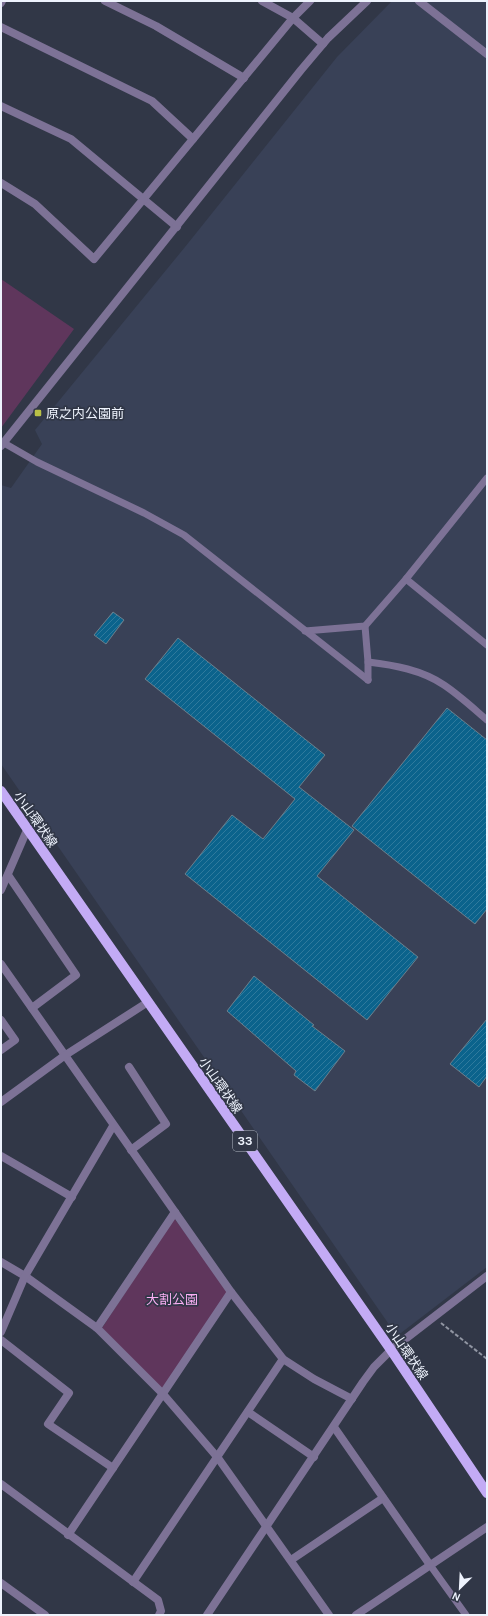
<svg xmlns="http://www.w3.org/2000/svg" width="488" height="1616" font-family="Karla,'Noto Sans JP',sans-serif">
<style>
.built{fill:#394157}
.green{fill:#5f365c}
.building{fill:url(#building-hatch);stroke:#6c7f8c}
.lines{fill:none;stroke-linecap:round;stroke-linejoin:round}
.path{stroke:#9095a2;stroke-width:2;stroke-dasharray:4 2;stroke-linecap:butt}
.service{stroke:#7d7296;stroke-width:7}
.minor{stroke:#7d7296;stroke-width:8}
.tertiary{stroke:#7d7296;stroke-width:8}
.primary{stroke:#c3abf5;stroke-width:10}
.poi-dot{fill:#b9c046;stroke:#313747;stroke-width:1.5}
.labels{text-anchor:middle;stroke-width:3.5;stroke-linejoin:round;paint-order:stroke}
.shield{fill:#313747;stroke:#b5bbc6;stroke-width:1}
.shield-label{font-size:12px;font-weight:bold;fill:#eef3fd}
.poi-label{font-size:13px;fill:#eef3fd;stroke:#313747;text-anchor:start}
.street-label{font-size:13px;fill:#eef3fd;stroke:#313747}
.park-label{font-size:13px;fill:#faaff4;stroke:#313747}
</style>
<defs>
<pattern id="building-hatch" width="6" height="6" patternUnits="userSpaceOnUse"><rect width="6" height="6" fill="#0b638c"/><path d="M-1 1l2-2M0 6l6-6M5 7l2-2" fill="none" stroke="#2f7a9d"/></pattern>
</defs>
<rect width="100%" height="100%" fill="#313747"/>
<polygon class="built" points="393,1 487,1 487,1267 397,1336 1,764 1,485 11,488 42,444 35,430 185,247 337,57 391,2"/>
<g class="green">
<polygon points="1,279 74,329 1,428"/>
<polygon points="174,1218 229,1292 162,1389 102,1328"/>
</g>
<g class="building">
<polygon points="113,612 124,620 106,644 94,635"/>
<polygon points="178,638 325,755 299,787 354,830 317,876 418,957 367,1020 185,874 232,815 263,839 295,799 145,679"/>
<polygon points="447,708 487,740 487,909 475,924 352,826"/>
<polygon points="254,976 314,1025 312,1026 345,1051 315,1091 294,1075 296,1071 227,1011"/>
<polygon points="487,1019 487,1076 479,1087 450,1064"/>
</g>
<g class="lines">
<polyline class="path" points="441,1323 487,1359"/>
<g class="service">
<polyline points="4,443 37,462 144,513 184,535 368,680"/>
<polyline points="406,579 487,645"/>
<polyline points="365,626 368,662 368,680"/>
<polyline points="305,631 365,626 406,579 487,478"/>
<path d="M368,662c26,3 54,8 76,23 15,10 29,23 43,35"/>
<polyline points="430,1565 466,1615"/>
</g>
<g class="minor">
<polyline points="105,1 156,26 244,78"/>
<polyline points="262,1 293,18 323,44"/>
<polyline points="419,1 487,54"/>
<polyline points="1,3 2,1"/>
<polyline points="1,27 152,101 193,139"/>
<polyline points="1,106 71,139 177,227"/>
<polyline points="1,183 35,204 94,259 293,18 310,1"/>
<polyline points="8,875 76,975 32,1008"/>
<polyline points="1,890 27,830"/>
<polyline points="1,964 231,1292 283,1359 314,1379 352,1399"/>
<polyline points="1,1020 15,1040 1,1050"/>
<polyline points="129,1067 166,1124 131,1150"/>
<polyline points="1,1102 64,1056 148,1002"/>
<polyline points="1,1156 72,1197"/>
<polyline points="1,1262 25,1276 97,1328 163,1394 218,1458 329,1615"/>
<polyline points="97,1328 175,1212"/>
<polyline points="1,1332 25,1276 113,1126"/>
<polyline points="1,1340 69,1393 48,1424 113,1468"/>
<polyline points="248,1412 314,1457"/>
<polyline points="334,1427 430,1565"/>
<polyline points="1,1484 158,1600 161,1611 159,1615"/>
<polyline points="68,1535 231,1292"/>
<polyline points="291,1560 383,1498"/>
<polyline points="133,1582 283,1359"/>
<polyline points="207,1615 363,1382 374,1367 391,1350"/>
</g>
<g class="tertiary">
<polyline points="1,446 301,70 328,38 367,1"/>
<polyline points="391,1350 487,1276"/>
<polyline points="1,1583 45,1615"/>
<polyline points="356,1615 487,1527"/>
</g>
<polyline class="primary" points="1,791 391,1350 487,1493"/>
</g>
<rect class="poi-dot" x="34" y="409" width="8" height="8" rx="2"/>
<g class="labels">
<rect class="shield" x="233" y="1131" width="24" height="20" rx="3"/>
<g class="shield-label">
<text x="245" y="1145">33</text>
</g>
<g class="poi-label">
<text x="46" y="418">原之内公園前</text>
</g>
<g class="street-label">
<text transform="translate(36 819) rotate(55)" y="5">小山環状線</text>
<text transform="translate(221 1085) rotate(55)" y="5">小山環状線</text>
<text transform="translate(407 1351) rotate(56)" y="5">小山環状線</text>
</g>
<g class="park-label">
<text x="172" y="1304">大割公園</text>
</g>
</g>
<rect width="488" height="1616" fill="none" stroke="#eef3fd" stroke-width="4"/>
<g transform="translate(460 1588) rotate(204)" stroke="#313747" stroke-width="3" paint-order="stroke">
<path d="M0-3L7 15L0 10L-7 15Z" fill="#eef3fd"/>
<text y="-6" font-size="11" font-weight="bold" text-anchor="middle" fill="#eef3fd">N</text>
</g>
</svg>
